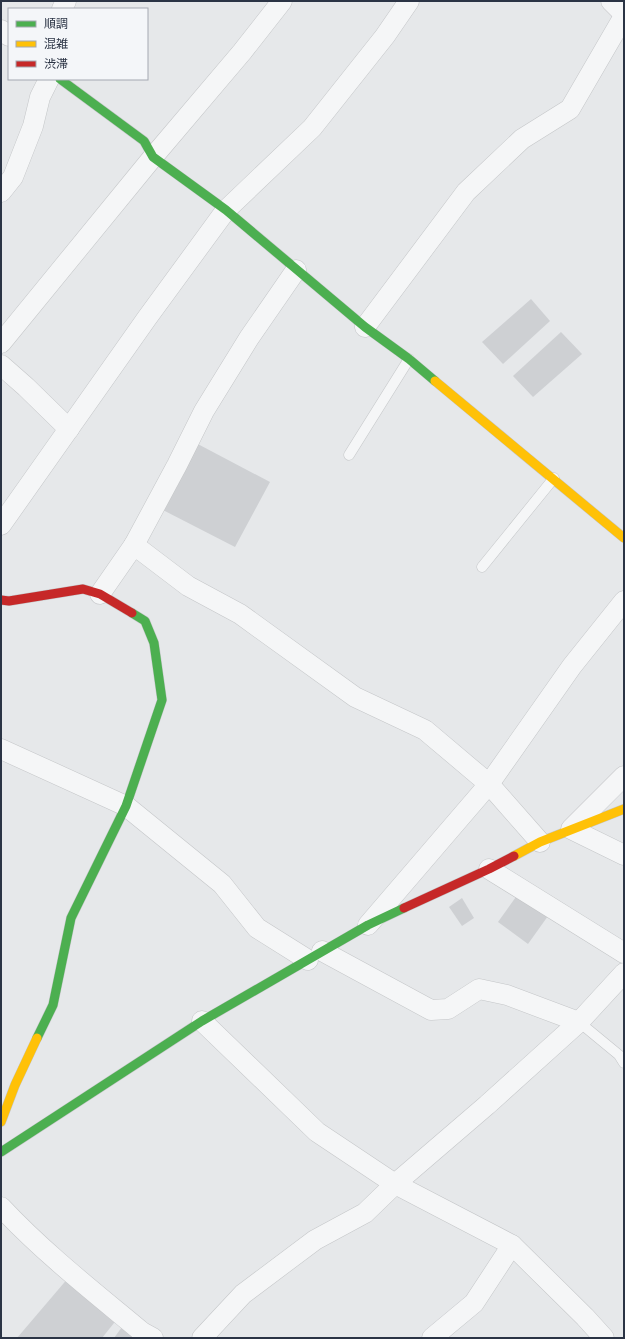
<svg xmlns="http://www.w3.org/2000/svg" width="625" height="1339" font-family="Karla,'Noto Sans JP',sans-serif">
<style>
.building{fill:#ced0d3}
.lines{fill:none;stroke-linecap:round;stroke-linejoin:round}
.lane-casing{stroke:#c4c6c8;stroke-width:11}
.street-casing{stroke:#c4c6c8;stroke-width:21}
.fast-casing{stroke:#c4c6c8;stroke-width:10}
.slow-casing{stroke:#c4c6c8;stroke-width:10}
.jam-casing{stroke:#c4c6c8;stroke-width:10}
.lane{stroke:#f5f6f7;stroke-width:10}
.street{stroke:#f5f6f7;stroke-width:20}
.fast{stroke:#4caf50;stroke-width:9}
.slow{stroke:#ffc107;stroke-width:9}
.jam{stroke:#c62828;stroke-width:9}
</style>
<rect width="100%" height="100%" fill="#e6e8ea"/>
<g class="building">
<polygon points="531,299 550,321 503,364 482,342"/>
<polygon points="561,332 582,354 533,397 513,376"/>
<polygon points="194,442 270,482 235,547 159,508"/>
<polygon points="518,894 548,916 528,944 498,922"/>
<polygon points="462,898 474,918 462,926 449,907"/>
<polygon points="69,1277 118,1318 102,1338 17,1338"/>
<polygon points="122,1327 137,1338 114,1338"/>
</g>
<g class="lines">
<g class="lane-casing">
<g id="lane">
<polyline points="349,455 409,359"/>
<polyline points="482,567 554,478"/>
<polyline points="579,1022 619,1055 624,1063"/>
</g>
</g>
<g class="street-casing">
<g id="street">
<polyline points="611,1 624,14"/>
<polyline points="62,9 66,1"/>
<polyline points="1,30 9,36"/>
<polyline points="1,192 13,177 33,126 40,97 49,79"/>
<polyline points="365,327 466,192 522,139 570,109 624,16"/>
<polyline points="1,343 153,157 242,52 282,1"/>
<polyline points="1,365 26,387 69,429"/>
<polyline points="1,525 147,318 226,210 312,128 385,36 409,1"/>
<polyline points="134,545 177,465 204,411 249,338 296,270"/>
<polyline points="100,594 134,545 188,586 240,614 355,697 425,730 489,784 540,842"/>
<polyline points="1,749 126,806 222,884 257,928 308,960"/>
<polyline points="624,776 571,829 624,855"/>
<polyline points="489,869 624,953"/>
<polyline points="368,925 489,784 572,666 624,601"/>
<polyline points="322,951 431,1010 448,1009 479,989 507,995 579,1022"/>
<polyline points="202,1021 317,1132 395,1184 512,1245 585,1317 604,1338"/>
<path d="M1,1207c43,46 93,85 141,125l11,6"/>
<polyline points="202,1338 243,1294 315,1240 365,1213 395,1184 487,1105 579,1022 624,973"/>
<polyline points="432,1338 474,1303 512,1245"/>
</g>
</g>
<g class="fast-casing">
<g id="fast">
<polyline points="60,79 144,141 153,157 226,210 365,327 409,359 435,381"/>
<polyline points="37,1038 53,1005 71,918 126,806 162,700 154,643 145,621 132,613"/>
<polyline points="1,1152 202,1021 368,925 404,908"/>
</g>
</g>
<g class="slow-casing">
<g id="slow">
<polyline points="435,381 624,538"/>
<polyline points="514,856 540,842 624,809"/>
<polyline points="1,1122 15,1085 37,1038"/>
</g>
</g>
<g class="jam-casing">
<g id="jam">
<polyline points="1,600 9,601 83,589 100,594 132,613"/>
<polyline points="404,908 489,869 514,856"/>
</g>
</g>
<use href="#lane" class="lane"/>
<use href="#street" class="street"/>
<use href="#fast" class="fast"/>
<use href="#slow" class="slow"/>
<use href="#jam" class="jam"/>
</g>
<rect width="625" height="1339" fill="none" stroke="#2b3445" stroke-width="4"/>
<rect x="8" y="8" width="140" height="72" fill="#f4f6f9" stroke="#a4a8b1"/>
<rect x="16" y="21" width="20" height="6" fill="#4caf50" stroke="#a4a8b1"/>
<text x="44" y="28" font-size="12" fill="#2b3445">順調</text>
<rect x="16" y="41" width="20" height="6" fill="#ffc107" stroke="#a4a8b1"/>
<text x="44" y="48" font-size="12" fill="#2b3445">混雑</text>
<rect x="16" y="61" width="20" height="6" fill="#c62828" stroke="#a4a8b1"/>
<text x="44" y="68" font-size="12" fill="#2b3445">渋滞</text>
</svg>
